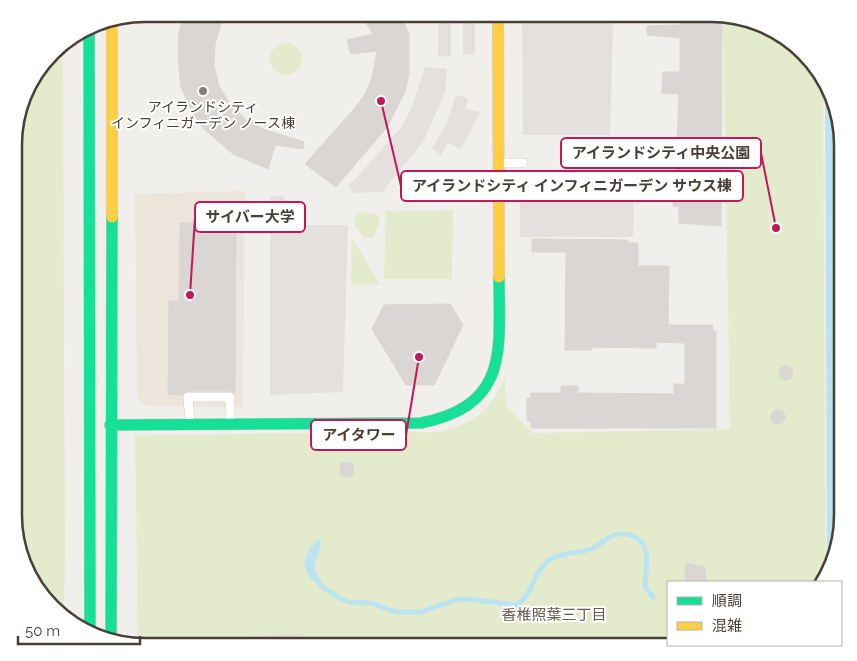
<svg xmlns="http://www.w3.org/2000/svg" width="857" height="661" font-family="Raleway,'Noto Sans JP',sans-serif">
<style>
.education{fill:#ece5db}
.green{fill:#e4ebcc}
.parking{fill:#e3e0dd}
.water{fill:#bce3f0}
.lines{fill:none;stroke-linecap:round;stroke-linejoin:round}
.stream{stroke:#bce3f0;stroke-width:5}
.building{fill:#d9d6d3;stroke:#dad6d1}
.lane-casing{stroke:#cfccc9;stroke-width:10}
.fast-casing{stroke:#d1cbc3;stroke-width:12}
.slow-casing{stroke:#d1cbc3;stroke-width:12}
.lane{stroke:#fdfdfc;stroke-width:9}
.fast{stroke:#16e098;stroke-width:11}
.slow{stroke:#ffcf43;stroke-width:11}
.poi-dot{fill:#837d76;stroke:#fff;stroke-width:2}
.labels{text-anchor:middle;stroke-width:4;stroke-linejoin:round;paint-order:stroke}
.poi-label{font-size:14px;fill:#483f37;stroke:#fff}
.neighbourhood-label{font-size:15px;fill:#6b5b4e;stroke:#fff}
.rim{fill:none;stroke:#483f37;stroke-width:2.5}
.leader{fill:none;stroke:#c2185b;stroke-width:2}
.callout-dot{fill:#c2185b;stroke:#fff;stroke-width:2}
.callout{fill:#fff;stroke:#c2185b;stroke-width:2}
.callout-label{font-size:15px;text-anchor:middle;font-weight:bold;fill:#483f37}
</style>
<rect width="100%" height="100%" fill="#f1efec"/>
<polygon class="education" points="245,191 243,407 147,406 137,397 135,194"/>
<g class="green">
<path d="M723,15l39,9 37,23 24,32 3,499 -3,4h-155v63h56l-13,2h-573l-3,-212 303,-3c38,-9 51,-19 67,-55l1,28 26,28 198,-4z"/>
<circle cx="286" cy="59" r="16"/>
<polygon points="63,44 65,552 64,618 58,614 27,574 14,524 15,128 31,80"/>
<polygon points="453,210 452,279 384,279 386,211"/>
<polygon points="358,212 377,214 380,223 373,238 363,237 353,222"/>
<polygon points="352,238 380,285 351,285"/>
</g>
<g class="parking">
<polygon points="439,14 451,14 451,57 438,56"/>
<polygon points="463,14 475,14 475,55 463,54"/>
<polygon points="522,14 602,14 613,24 610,135 523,135"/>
<polygon points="425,67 447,69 445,92 423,142 382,192 353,193 349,186 401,128 412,107"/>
<polygon points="456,95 468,98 466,109 480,112 461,149 448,143 441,155 432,148 446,126"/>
<polygon points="520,183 634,183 633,237 520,237"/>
<polygon points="270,196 284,196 284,225 348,225 343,392 270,395"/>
<polygon points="304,634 303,644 317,643 327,647 243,647 245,644 251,643 251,636"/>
</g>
<g class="water">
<polygon points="825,81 830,88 843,145 843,524 833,566 827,576"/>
<polygon points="320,539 321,544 315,563 315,582 310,579 304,563 311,546"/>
</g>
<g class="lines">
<path class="stream" d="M313,571l7,14 19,13 11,4 21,1 25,9h25l34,-12 14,-1 47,6c20,-13 15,-30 31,-43 11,-10 30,-8 44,-13 8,-3 15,-11 23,-14 7,-2 13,-2 19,1 21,9 12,32 12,51l8,10"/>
</g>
<g class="building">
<polygon points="186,14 224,14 215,44 214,65 219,86 230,104 245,119 263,129 304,142 303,149 275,145 268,169 233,154 204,129 193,113 181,87 178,58 179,30"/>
<polygon points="360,14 402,16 409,35 409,74 405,92 388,126 336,187 305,164 355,108 365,94 372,78 377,51 351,54 347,40 373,34"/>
<polygon points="680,14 722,15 721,226 679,223 679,207 673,206 673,188 669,188 669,173 676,174 679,94 662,93 663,72 680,72 680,38 647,35 647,26 680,25"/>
<polygon points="199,213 215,213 215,223 236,223 235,393 230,391 188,391 182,395 168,394 169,301 179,301 180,223 199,223"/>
<polygon points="532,239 628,240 628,243 638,243 638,266 669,266 668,325 713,325 713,331 716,331 716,428 531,428 531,421 527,421 527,398 531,398 531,393 561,393 561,386 578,386 578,393 674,394 674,384 685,384 685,343 656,342 656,348 592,347 592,350 565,350 566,252 532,252"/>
<polygon points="450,304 463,325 434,385 406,385 372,329 384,305"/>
<circle cx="786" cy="373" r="7"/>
<circle cx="778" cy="417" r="7"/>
<polygon points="341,463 353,463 353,477 340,476"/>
<polygon points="686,563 704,567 707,582 685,582"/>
</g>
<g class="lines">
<g class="lane-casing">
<g id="lane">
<polyline points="499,163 523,163"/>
<polyline points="190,423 188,397 230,397 230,424"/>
</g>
</g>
<g class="fast-casing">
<g id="fast">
<polyline points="89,29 90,634"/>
<path d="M110,425l311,-2c89,-18 78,-73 78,-146"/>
<polyline points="111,641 112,217"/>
</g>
</g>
<g class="slow-casing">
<g id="slow">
<polyline points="498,14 499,277"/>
<polyline points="112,217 112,19"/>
</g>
</g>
<use href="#lane" class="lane"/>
<use href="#fast" class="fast"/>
<use href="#slow" class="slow"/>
</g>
<circle class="poi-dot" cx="203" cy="91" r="5"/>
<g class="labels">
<g class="poi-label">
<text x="203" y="112">アイランドシティ<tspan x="203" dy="16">インフィニガーデン ノース棟</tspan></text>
</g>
<g class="neighbourhood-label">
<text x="554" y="620">香椎照葉三丁目</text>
</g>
</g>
<path d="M0 0H857V661H0ZM145 22H711A123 123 0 0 1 834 145V515A123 123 0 0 1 711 638H145A123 123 0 0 1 22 515V145A123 123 0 0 1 145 22Z" fill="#fff" fill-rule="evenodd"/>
<path class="rim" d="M145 22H711A123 123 0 0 1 834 145V515A123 123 0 0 1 711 638H145A123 123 0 0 1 22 515V145A123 123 0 0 1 145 22Z"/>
<path class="leader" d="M776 228L761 153M381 101L401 186M190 295L195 217M419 357L406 435"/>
<g class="callout-dot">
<circle cx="776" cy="228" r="5"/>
<circle cx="381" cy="101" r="5"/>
<circle cx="190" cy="295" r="5"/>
<circle cx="419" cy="357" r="5"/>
</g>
<g class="callout">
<rect x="561" y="138" width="200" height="30" rx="5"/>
<rect x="401" y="171" width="342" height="30" rx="5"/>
<rect x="195" y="202" width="110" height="30" rx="5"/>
<rect x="311" y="420" width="95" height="30" rx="5"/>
</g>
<g class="callout-label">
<text x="661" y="158">アイランドシティ中央公園</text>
<text x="572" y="191">アイランドシティ インフィニガーデン サウス棟</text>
<text x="250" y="222">サイバー大学</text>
<text x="359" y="440">アイタワー</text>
</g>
<rect x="667" y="581" width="175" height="65" fill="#ffffff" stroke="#b6b2af"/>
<rect x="677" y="597" width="25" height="8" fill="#16e098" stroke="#b6b2af"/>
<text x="712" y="606" font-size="15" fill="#483f37">順調</text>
<rect x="677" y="622" width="25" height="8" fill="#ffcf43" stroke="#b6b2af"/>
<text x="712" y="631" font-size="15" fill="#483f37">混雑</text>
<path d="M18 636v8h122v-8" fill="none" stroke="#483f37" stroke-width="2.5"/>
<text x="25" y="636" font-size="15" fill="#483f37" stroke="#ffffff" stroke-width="4" paint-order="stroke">50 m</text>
</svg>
